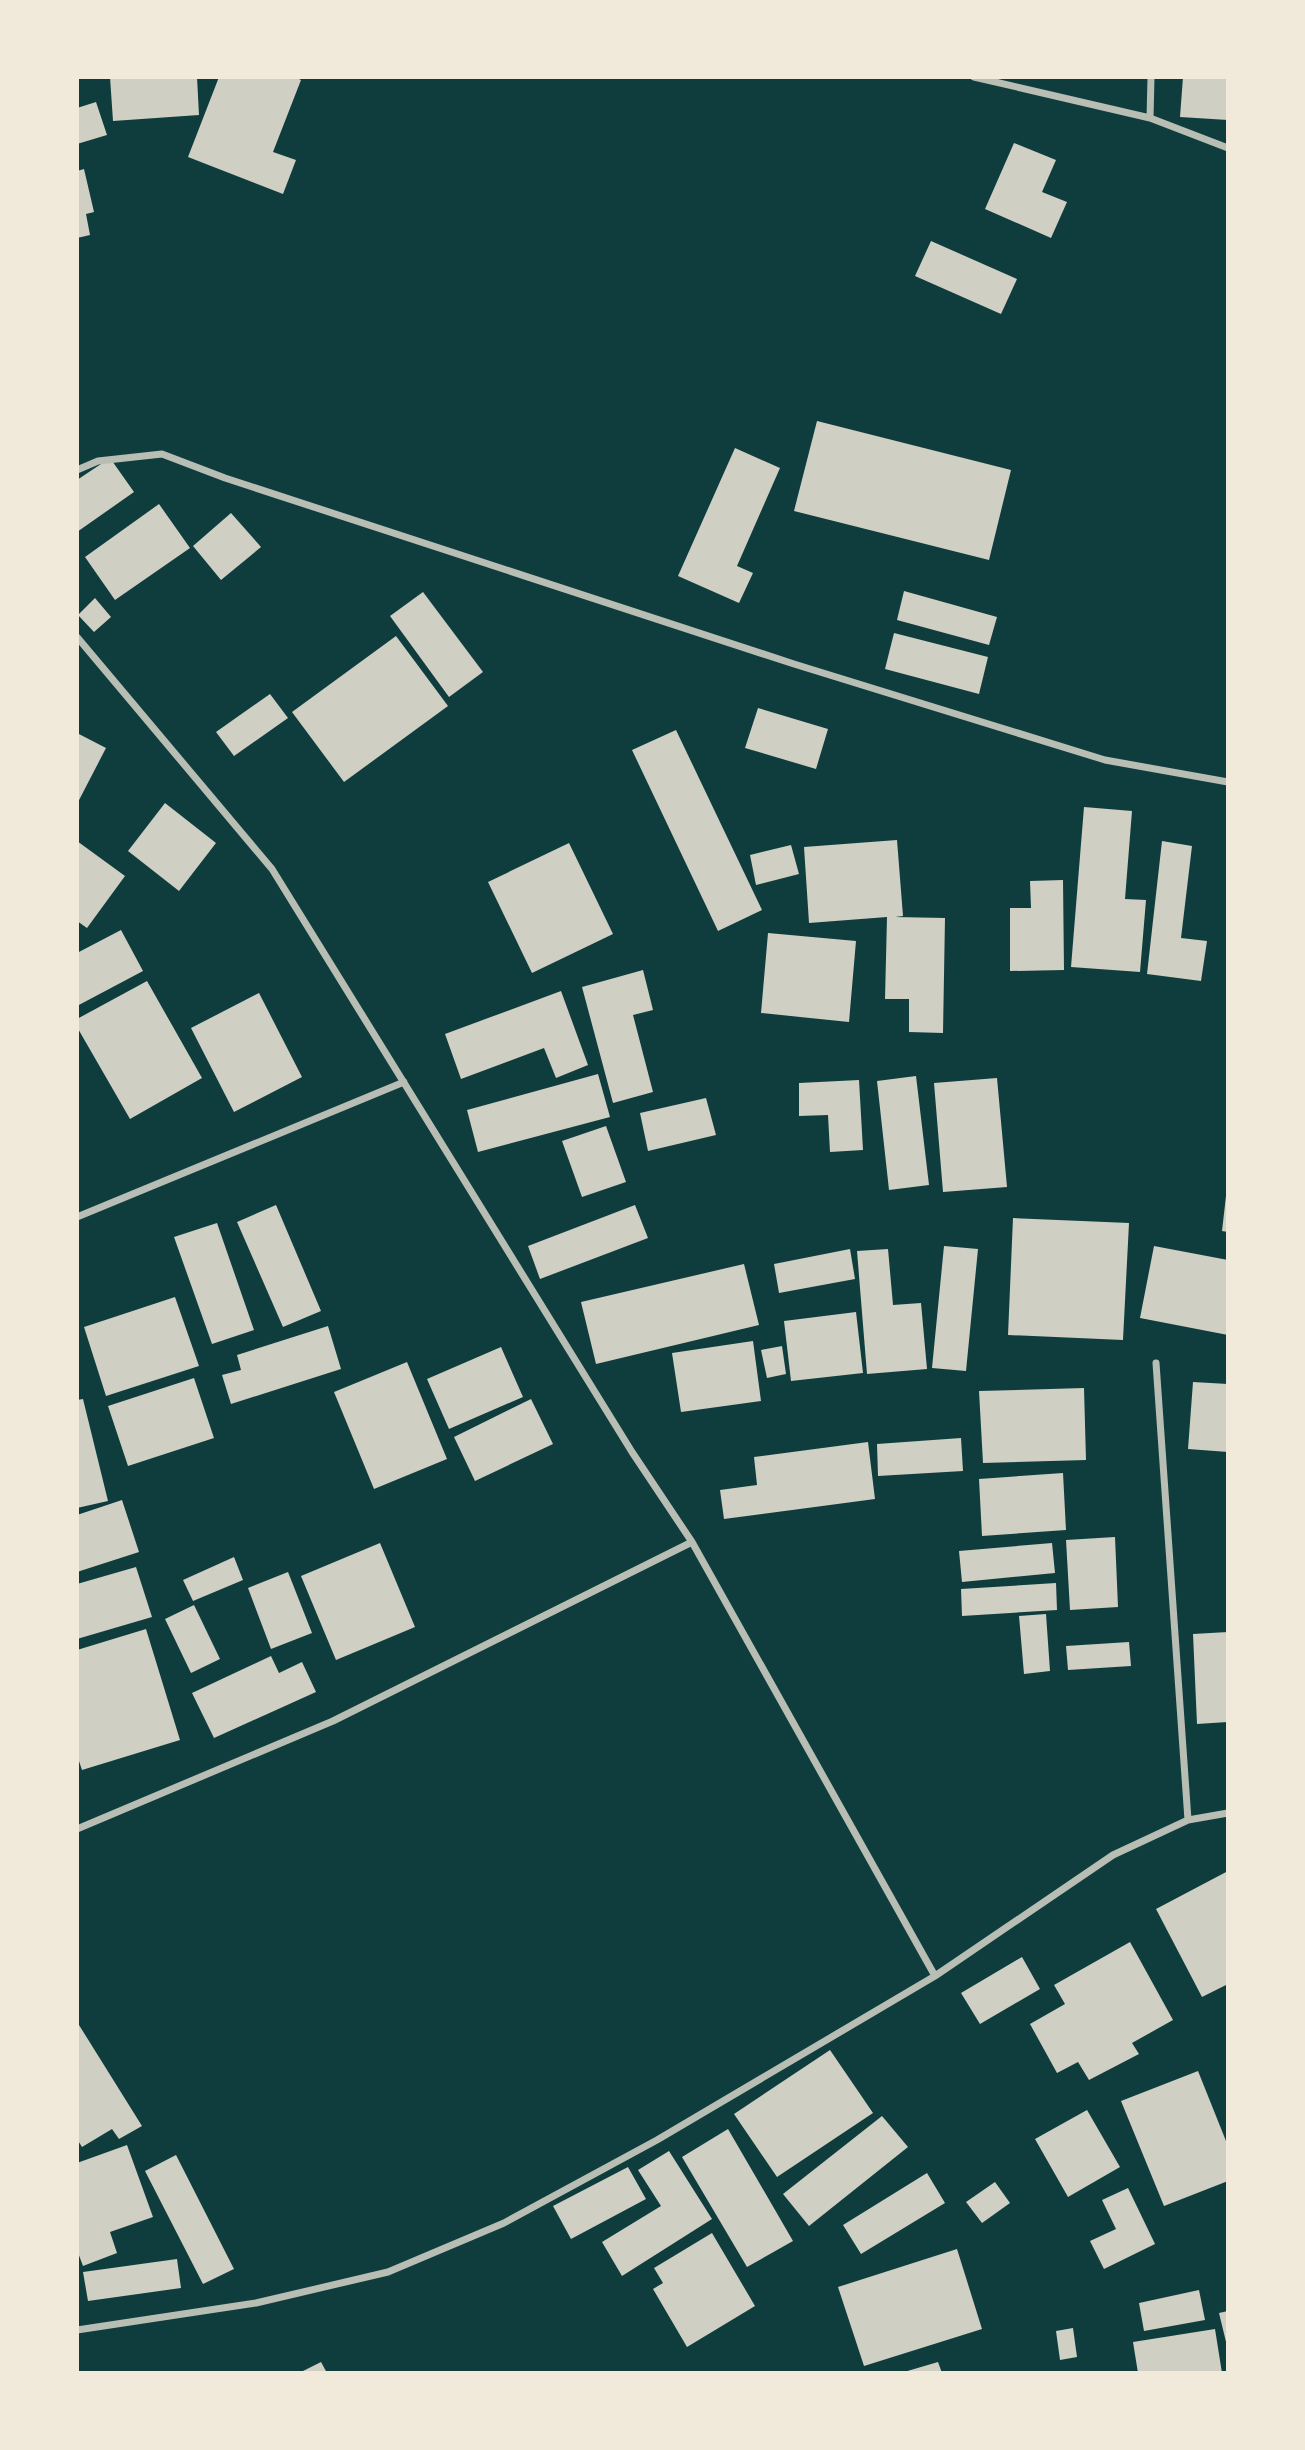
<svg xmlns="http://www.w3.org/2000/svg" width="1305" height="2450" font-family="'Archivo Narrow',sans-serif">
	<rect width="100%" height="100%" fill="#0f3d3e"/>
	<path fill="#cfcfc3" d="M 110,77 L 197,77 L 199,115 L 113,121 Z
		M 219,77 L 295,77 L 301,80 L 273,152 L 296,160 L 283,194 L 188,157 Z
		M 1183,77 L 1228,77 L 1228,120 L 1180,117 Z
		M 96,102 L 107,135 L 77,144 L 77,108 Z
		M 1014,143 L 1056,160 L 1042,192 L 1067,202 L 1051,238 L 985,209 Z
		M 84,169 L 94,212 L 86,214 L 90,235 L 77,238 L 77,171 Z
		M 931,241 L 1017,279 L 1001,314 L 915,276 Z
		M 817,421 L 1011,470 L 989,560 L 794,511 Z
		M 735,448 L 780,468 L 737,566 L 753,573 L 739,603 L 678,576 Z
		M 110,458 L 134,492 L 77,532 L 77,480 Z
		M 159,504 L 190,548 L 115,600 L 85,557 Z
		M 231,513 L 261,547 L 221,580 L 193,546 Z
		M 904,591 L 997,617 L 989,645 L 897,620 Z
		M 423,592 L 483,672 L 449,697 L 390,616 Z
		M 95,598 L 111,617 L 94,632 L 78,615 Z
		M 894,633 L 988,657 L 979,694 L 885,669 Z
		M 396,636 L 448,706 L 344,782 L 292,712 Z
		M 270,694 L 288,718 L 234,756 L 216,732 Z
		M 758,708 L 828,729 L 816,769 L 745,748 Z
		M 676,730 L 762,910 L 718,931 L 632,750 Z
		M 77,733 L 106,748 L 77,804 Z
		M 165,803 L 216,843 L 179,891 L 128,851 Z
		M 1084,807 L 1132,811 L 1125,899 L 1146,900 L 1140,972 L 1071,967 Z
		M 897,840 L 903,916 L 895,917 L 945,918 L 943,1033 L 909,1032 L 909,999 L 885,999 L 887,917 L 809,923 L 804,847 Z
		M 77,841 L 125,876 L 87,928 L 77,921 Z
		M 1162,841 L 1192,846 L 1181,938 L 1207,941 L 1201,981 L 1147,974 Z
		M 569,843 L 613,934 L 532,973 L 488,882 Z
		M 791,845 L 799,874 L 756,885 L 750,855 Z
		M 1063,880 L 1064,970 L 1010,971 L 1010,908 L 1031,908 L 1030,881 Z
		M 121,930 L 143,971 L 77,1006 L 77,953 Z
		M 768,933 L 856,941 L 849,1022 L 761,1013 Z
		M 643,970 L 653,1010 L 633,1015 L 653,1092 L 613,1103 L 582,987 Z
		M 147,981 L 202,1078 L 130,1119 L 77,1027 L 77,1019 Z
		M 561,991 L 588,1065 L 556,1078 L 544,1048 L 461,1079 L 445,1034 Z
		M 259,993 L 302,1077 L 234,1112 L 191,1028 Z
		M 598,1074 L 610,1117 L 478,1152 L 467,1110 Z
		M 916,1076 L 929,1185 L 889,1190 L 877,1081 Z
		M 997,1078 L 1007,1187 L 943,1192 L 934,1083 Z
		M 859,1080 L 863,1150 L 830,1152 L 828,1115 L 799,1116 L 799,1083 Z
		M 706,1098 L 716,1135 L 648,1151 L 640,1113 Z
		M 606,1126 L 626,1182 L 582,1197 L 562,1141 Z
		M 1226,1196 L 1228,1196 L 1228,1232 L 1222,1231 Z
		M 276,1205 L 321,1311 L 283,1327 L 237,1222 Z
		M 635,1205 L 648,1238 L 540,1279 L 528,1246 Z
		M 1013,1218 L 1129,1223 L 1123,1340 L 1008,1335 Z
		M 217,1223 L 254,1330 L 212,1344 L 174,1237 Z
		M 944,1246 L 978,1249 L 966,1371 L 932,1368 Z
		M 1154,1246 L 1228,1260 L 1228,1335 L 1140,1318 Z
		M 850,1249 L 855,1279 L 779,1293 L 774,1264 Z
		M 888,1249 L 893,1305 L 921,1303 L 927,1369 L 867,1374 L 857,1251 Z
		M 744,1264 L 759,1325 L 596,1364 L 581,1302 Z
		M 175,1297 L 199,1366 L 106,1396 L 84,1327 Z
		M 856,1312 L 863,1373 L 791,1381 L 784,1321 Z
		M 328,1326 L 341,1369 L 231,1404 L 222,1375 L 241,1370 L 237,1355 Z
		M 753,1341 L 761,1401 L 681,1412 L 672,1353 Z
		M 782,1346 L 786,1374 L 767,1378 L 761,1350 Z
		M 501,1347 L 523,1397 L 449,1429 L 427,1379 Z
		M 407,1362 L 447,1459 L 374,1489 L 334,1392 Z
		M 194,1378 L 214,1438 L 128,1466 L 108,1406 Z
		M 1193,1382 L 1228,1384 L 1228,1452 L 1188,1449 Z
		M 1084,1388 L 1086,1460 L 983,1463 L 979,1391 Z
		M 83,1399 L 108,1501 L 77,1508 L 77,1400 Z
		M 531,1399 L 553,1444 L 475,1481 L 454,1437 Z
		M 961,1438 L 963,1471 L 878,1476 L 877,1444 Z
		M 868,1442 L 875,1499 L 724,1519 L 720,1490 L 757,1485 L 754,1457 Z
		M 1063,1473 L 1066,1530 L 982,1536 L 979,1479 Z
		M 122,1500 L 139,1552 L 77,1572 L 77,1515 Z
		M 1115,1537 L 1118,1607 L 1070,1610 L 1066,1540 Z
		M 380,1543 L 415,1627 L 336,1660 L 301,1576 Z
		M 1052,1543 L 1055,1573 L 962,1582 L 959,1551 Z
		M 234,1557 L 243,1580 L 193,1601 L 183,1580 Z
		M 136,1567 L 152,1617 L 77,1639 L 77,1584 Z
		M 288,1572 L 312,1633 L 271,1649 L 248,1588 Z
		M 1056,1583 L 1057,1610 L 962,1616 L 961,1589 Z
		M 194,1605 L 220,1659 L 191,1673 L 165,1619 Z
		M 1046,1614 L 1050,1671 L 1024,1674 L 1019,1616 Z
		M 146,1629 L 180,1740 L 82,1770 L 77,1755 L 77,1650 Z
		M 1228,1632 L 1228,1722 L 1197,1724 L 1193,1634 Z
		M 1129,1642 L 1131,1666 L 1068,1670 L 1066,1646 Z
		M 271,1656 L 279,1673 L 302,1662 L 316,1692 L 214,1738 L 192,1693 Z
		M 1228,1871 L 1228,1984 L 1202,1997 L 1156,1909 Z
		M 1130,1942 L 1173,2020 L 1132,2043 L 1139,2054 L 1089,2080 L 1078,2062 L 1057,2073 L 1030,2024 L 1065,2004 L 1054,1985 Z
		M 1022,1957 L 1040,1989 L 980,2024 L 961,1993 Z
		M 79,2025 L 142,2126 L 119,2139 L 112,2129 L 82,2147 L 77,2139 L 77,2026 Z
		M 830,2050 L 873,2113 L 777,2177 L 734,2114 Z
		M 1198,2071 L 1228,2146 L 1228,2181 L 1164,2206 L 1121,2101 Z
		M 1087,2110 L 1120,2167 L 1068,2197 L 1035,2139 Z
		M 882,2116 L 908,2147 L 809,2226 L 783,2194 Z
		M 728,2129 L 793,2241 L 747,2267 L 682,2157 Z
		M 127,2145 L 153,2217 L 110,2232 L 117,2253 L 83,2266 L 77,2250 L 77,2163 Z
		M 669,2151 L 712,2219 L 622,2276 L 602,2242 L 661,2206 L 638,2170 Z
		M 176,2155 L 234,2269 L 203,2284 L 145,2171 Z
		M 628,2167 L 646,2199 L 571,2239 L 553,2206 Z
		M 927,2173 L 945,2203 L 861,2254 L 843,2225 Z
		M 995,2182 L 1010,2203 L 982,2223 L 966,2202 Z
		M 1128,2188 L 1155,2244 L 1104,2269 L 1090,2241 L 1116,2229 L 1102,2200 Z
		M 712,2233 L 755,2306 L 687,2347 L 653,2289 L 663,2283 L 654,2268 Z
		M 957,2249 L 982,2329 L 864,2366 L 838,2287 Z
		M 177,2259 L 181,2288 L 88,2301 L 83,2272 Z
		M 1199,2290 L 1205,2320 L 1144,2331 L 1139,2303 Z
		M 1228,2311 L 1228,2346 L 1227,2346 L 1219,2313 Z
		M 1073,2328 L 1077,2357 L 1060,2360 L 1056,2331 Z
		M 1215,2329 L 1222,2373 L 1138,2373 L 1133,2342 Z
		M 321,2362 L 327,2373 L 299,2373 Z
		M 938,2362 L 942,2373 L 904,2373 L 904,2372 Z"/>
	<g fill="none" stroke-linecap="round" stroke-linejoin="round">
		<path stroke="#b8beb3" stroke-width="7" d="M 974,77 L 1150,118 L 1228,148
			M 1150,118 L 1151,77
			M 77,470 L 98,461 L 162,454 L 225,478 L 794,664 L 1105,760 L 1228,782
			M 77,637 L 272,869 L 632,1452 L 692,1542 L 935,1976
			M 77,1217 L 404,1082
			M 1156,1363 L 1188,1820
			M 77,1829 L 333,1721 L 692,1542
			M 77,2330 L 256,2303 L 388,2272 L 504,2223 L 657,2140 L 935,1976 L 1113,1855 L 1188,1820 L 1228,1813"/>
	</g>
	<rect width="1305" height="2450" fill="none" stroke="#f1e9da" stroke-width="158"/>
</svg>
